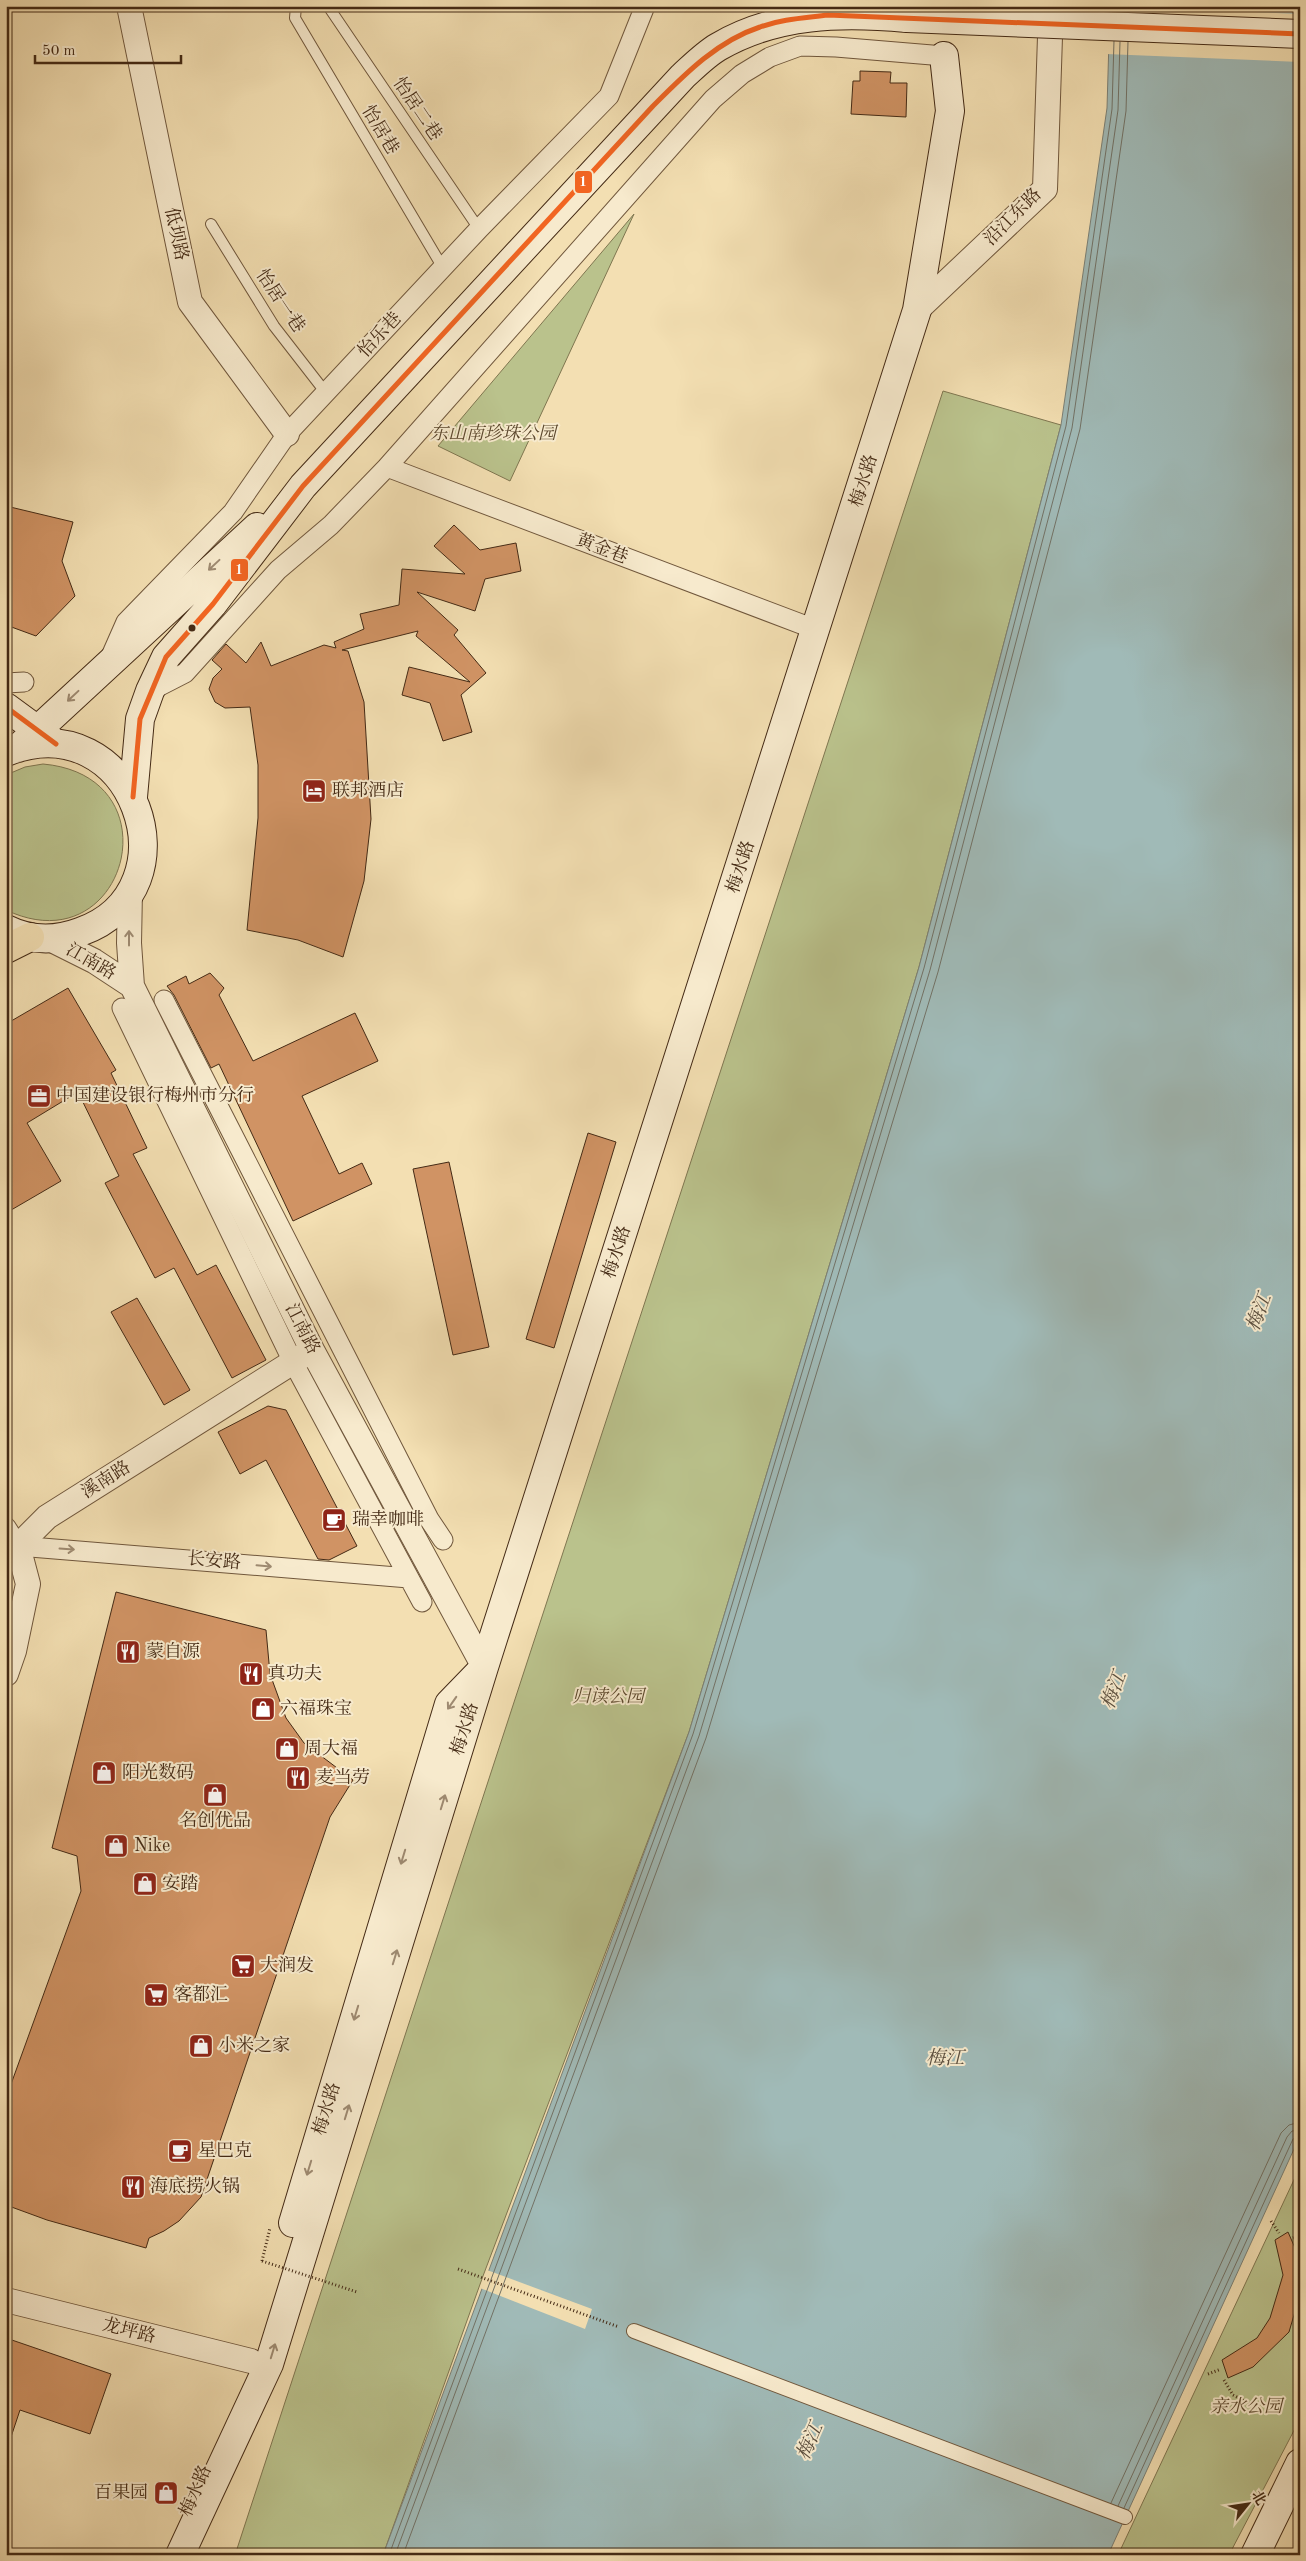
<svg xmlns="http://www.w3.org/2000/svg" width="1306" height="2561" font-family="'Old Standard TT','Noto Serif SC',serif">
	<rect width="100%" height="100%" fill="#f3dfb2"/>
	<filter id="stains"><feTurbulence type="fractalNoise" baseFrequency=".004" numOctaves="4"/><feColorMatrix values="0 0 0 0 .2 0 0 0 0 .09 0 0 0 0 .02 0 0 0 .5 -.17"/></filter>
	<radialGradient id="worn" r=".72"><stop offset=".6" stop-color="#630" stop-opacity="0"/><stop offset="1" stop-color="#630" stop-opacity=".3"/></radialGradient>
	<path fill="#bac28c" stroke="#7f7650" d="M 634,214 L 510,481 L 438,446 Z
		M 943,391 L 1061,425 L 919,967 L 689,1732 L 483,2276 L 383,2555 L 235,2555 Z
		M 43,764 C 178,776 126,967 6,910 L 6,775 L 25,767 Z
		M 1300,2167 L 1300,2419 L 1229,2555 L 1118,2555 Z"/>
	<path fill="#a0bab7" stroke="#7b8076" d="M 1110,6 L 1300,6 L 1300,2136 L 1108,2555 L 383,2555 L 689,1732 L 919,967 L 1061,425 L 1107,108 Z"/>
	<path fill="#f3dfb2" d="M 1108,6 L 1300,14 L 1300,62 L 1106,54 Z
		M 487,2270 L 592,2309 L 585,2329 L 480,2288 Z"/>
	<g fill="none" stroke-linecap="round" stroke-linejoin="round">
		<path stroke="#727266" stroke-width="1" d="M 1111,2503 L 1281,2133 L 1289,2125 L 1300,2122
			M 1118,2506 L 1287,2137 L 1292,2131 L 1300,2130
			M 1124,2508 L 1293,2139 L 1300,2136
			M 389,2555 L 693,1734 L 924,968 L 1066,426 L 1112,109 L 1114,41
			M 395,2555 L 699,1736 L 930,970 L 1072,428 L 1118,110 L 1120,42
			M 403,2555 L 706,1738 L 938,972 L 1080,429 L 1126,111 L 1128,42"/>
	</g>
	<path fill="#d09364" stroke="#442a15" d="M 860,71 L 891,72 L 890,83 L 907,83 L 906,117 L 851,114 L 853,81 L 860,81 Z
		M 6,506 L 73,522 L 62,561 L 75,596 L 36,636 L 6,625 Z
		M 454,525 L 480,550 L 516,543 L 521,571 L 485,579 L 475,611 L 417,592 L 458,630 L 454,635 L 486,673 L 461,695 L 472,732 L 443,741 L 430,703 L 402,695 L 409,667 L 470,682 L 416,636 L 418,631 L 342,650 L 348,651 L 364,702 L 371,819 L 364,881 L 343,957 L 298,940 L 247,930 L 258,818 L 258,765 L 250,707 L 225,708 L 215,702 L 209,689 L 213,678 L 222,669 L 212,660 L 226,644 L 246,663 L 261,642 L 271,666 L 324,645 L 336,648 L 334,642 L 364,629 L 360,614 L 399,605 L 402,569 L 465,574 L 434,546 Z
		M 210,973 L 224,988 L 219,995 L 253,1061 L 355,1013 L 378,1061 L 302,1096 L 339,1174 L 362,1163 L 372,1184 L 293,1221 L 219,1064 L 211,1068 L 174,995 L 167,986 L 186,976 L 189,984 Z
		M 68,988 L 116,1070 L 111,1073 L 147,1148 L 133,1154 L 197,1275 L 216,1265 L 266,1360 L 232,1378 L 174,1268 L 155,1278 L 105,1183 L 119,1176 L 78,1092 L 27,1123 L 61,1181 L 6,1213 L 6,1024 Z
		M 588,1133 L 616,1142 L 554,1348 L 526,1339 Z
		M 449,1162 L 489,1347 L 453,1355 L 413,1169 Z
		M 137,1298 L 190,1390 L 164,1405 L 111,1312 Z
		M 268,1406 L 286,1410 L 357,1546 L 329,1560 L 318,1559 L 266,1460 L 240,1474 L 218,1432 Z
		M 116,1592 L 266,1630 L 270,1674 L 286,1718 L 304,1743 L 353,1780 L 330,1817 L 201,2197 L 179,2221 L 164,2231 L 149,2238 L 146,2248 L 47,2220 L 6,2205 L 6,2098 L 81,1891 L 77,1856 L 52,1848 Z
		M 1288,2232 L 1295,2248 L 1299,2298 L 1289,2332 L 1253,2367 L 1228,2378 L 1222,2360 L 1257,2338 L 1270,2318 L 1283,2275 L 1275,2240 Z
		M 6,2338 L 111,2374 L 90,2434 L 20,2410 L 9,2443 L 6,2442 Z"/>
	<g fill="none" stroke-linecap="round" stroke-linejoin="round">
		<defs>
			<path id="service" d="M 296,6 L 295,18 L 443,268
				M 328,6 L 479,229
				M 211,224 L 274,326 L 326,393"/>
			<path id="pedestrian" d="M 634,2331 L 1125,2517"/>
			<path id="minor" d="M 387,467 L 817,630
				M 111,656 L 126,622 L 233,512 L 287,434 L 479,229 L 609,96 L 645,6
				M 6,683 L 24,682
				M 150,691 L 185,673 L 278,570 L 331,525 L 387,467 L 713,99 L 742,74 L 770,57 L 800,46 L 836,47 L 944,56
				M 164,1000 L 429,1519 L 443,1540
				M 122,1008 L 293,1362 L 422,1602
				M 6,1527 L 18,1546 L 409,1578"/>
			<path id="tertiary" d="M 129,6 L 190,302 L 287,434
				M 917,310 L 1045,189 L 1051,6
				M 130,891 L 129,943 L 132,986 L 312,1350 L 484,1667
				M 50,939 L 94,961 L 132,986
				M 6,1674 L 14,1651 L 28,1584 L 18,1546 L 47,1517 L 312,1350
				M 6,2300 L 251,2361"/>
			<path id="secondary" d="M 6,707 L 51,740
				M 18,748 L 257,527
				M 6,752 C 133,701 200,890 80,932 C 56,941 30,941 6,929
				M 133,797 L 140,719 L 150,691 L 166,657 L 213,604 L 303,486 L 683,76 C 694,66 706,54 718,47 C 776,13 842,12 907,18
				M 293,2223 L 449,1704 L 480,1672
				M 180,2555 L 269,2364 L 484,1667 L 917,310 L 950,111 L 944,56
				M 1255,2555 L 1300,2463"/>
			<path id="primary" d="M 6,949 L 30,937"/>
		</defs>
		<use href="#service" stroke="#70573c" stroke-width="12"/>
		<use href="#pedestrian" stroke="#70573c" stroke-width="16"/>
		<use href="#minor" stroke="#70573c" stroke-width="21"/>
		<use href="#tertiary" stroke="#70573c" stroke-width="26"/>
		<use href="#secondary" stroke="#442a15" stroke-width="30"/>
		<use href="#primary" stroke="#442a15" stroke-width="30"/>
		<path stroke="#442a15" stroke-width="3" stroke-dasharray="1 2.5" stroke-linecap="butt" d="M 1271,2221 L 1279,2233
			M 1293,2238 L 1300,2235
			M 262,2261 L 270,2228
			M 458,2269 L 619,2327
			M 1208,2374 L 1221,2369
			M 1224,2380 L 1233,2395 L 1258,2408"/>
		<use href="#service" stroke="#f7eacd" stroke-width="10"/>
		<use href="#pedestrian" stroke="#f7eacd" stroke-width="14"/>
		<use href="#minor" stroke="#f7eacd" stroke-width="19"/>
		<use href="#tertiary" stroke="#f7eacd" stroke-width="24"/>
		<use href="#secondary" stroke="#f7eacd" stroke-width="28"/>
		<use href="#primary" stroke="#f3dfb2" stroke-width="28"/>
		<defs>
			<path id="secondary-bridge" d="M 907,18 L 1300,34"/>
		</defs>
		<use href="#secondary-bridge" stroke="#442a15" stroke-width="30" stroke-linecap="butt"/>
		<path stroke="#442a15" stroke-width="3" stroke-dasharray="1 2.5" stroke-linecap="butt" d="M 262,2261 L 357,2292"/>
		<use href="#secondary-bridge" stroke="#f7eacd" stroke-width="28"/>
		<defs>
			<path id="bus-1" d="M 6,707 L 56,744
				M 133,797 L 140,719 L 166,657 L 213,604 L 303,486 L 653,106 C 684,75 717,41 760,27 C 782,19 805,18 828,15 L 1300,34"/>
		</defs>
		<use href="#bus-1" stroke="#f7eacd" stroke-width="9"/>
		<use href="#bus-1" stroke="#f26522" stroke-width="5"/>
	</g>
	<defs><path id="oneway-shaft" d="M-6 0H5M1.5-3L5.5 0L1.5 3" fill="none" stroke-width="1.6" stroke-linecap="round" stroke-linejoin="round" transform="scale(1.25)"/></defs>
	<g stroke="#9e8a71">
		<use href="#oneway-shaft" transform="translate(214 565) rotate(137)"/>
		<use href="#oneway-shaft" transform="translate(73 696) rotate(137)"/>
		<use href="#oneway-shaft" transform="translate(129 938) rotate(-90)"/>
		<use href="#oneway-shaft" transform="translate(67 1549) rotate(4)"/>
		<use href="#oneway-shaft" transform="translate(264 1566) rotate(5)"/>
		<use href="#oneway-shaft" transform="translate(452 1703) rotate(125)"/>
		<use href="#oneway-shaft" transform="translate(443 1802) rotate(-73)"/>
		<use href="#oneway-shaft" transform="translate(403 1857) rotate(107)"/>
		<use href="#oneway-shaft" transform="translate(395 1957) rotate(-73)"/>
		<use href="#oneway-shaft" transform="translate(356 2013) rotate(107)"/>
		<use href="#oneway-shaft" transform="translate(347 2112) rotate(-73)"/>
		<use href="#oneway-shaft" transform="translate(309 2168) rotate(107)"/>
		<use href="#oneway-shaft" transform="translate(273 2351) rotate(-73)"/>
	</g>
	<defs>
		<symbol id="hotel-square" viewBox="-11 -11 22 22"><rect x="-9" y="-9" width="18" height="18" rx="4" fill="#8f2418" stroke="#f7eacd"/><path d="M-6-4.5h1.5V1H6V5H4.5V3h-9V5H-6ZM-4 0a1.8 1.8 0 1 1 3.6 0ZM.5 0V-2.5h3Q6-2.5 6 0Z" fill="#fff"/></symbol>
		<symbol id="office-square" viewBox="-11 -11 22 22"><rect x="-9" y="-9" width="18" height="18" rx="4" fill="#8f2418" stroke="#f7eacd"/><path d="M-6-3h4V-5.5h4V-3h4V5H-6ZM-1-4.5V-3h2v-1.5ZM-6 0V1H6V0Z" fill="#fff"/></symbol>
		<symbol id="cafe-square" viewBox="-11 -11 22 22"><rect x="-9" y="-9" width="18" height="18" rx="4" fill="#8f2418" stroke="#f7eacd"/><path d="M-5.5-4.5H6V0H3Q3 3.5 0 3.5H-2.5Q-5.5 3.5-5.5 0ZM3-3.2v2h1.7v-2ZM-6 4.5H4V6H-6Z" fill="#fff"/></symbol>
		<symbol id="restaurant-square" viewBox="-11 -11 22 22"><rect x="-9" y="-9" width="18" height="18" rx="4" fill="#8f2418" stroke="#f7eacd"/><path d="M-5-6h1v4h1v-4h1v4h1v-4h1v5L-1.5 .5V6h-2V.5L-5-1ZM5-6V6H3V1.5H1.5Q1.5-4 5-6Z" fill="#fff"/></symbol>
		<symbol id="shop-square" viewBox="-11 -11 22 22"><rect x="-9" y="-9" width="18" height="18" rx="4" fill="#8f2418" stroke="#f7eacd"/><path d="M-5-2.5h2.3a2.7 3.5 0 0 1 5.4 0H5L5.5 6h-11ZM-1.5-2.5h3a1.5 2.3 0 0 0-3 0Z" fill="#fff"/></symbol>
		<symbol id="supermarket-square" viewBox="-11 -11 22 22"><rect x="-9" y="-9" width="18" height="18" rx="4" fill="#8f2418" stroke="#f7eacd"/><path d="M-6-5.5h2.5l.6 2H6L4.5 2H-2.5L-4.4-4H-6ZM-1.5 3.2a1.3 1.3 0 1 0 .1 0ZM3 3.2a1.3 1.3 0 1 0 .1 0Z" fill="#fff"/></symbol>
	</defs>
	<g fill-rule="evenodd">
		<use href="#hotel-square" x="300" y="777" width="28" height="28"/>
		<use href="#office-square" x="25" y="1082" width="28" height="28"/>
		<use href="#cafe-square" x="320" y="1506" width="28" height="28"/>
		<use href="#restaurant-square" x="114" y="1638" width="28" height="28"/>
		<use href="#restaurant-square" x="237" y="1660" width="28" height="28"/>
		<use href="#shop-square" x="249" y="1695" width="28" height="28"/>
		<use href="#shop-square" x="273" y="1735" width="28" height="28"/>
		<use href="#shop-square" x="90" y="1759" width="28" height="28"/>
		<use href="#restaurant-square" x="284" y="1764" width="28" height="28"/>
		<use href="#shop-square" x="201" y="1781" width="28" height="28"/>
		<use href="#shop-square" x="102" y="1832" width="28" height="28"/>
		<use href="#shop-square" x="131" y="1870" width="28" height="28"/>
		<use href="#supermarket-square" x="229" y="1952" width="28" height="28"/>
		<use href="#supermarket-square" x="142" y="1981" width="28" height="28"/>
		<use href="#shop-square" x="187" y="2032" width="28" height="28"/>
		<use href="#cafe-square" x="166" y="2137" width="28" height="28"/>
		<use href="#restaurant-square" x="119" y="2173" width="28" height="28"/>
		<use href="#shop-square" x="152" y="2479" width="28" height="28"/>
	</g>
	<circle fill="#442a15" stroke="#f7eacd" stroke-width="2" cx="192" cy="628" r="4.5"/>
	<g text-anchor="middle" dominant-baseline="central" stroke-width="4" stroke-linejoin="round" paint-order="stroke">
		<g font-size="18" fill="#442a15" stroke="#f7eacd">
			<text transform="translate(417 109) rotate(56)">怡居二巷</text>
			<text transform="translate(380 130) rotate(59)">怡居巷</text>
			<text transform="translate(1013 217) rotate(-45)">沿江东路</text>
			<text transform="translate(176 234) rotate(78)">低坝路</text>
			<text transform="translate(280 301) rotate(56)">怡居一巷</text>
			<text transform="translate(380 335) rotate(-47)">怡乐巷</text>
			<text transform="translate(864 481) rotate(-73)">梅水路</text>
			<text transform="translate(602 549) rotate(21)">黄金巷</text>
			<text transform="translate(741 867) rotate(-72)">梅水路</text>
			<text transform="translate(91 962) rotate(30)">江南路</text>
			<text transform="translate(617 1252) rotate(-72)">梅水路</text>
			<text transform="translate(302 1329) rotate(63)">江南路</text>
			<text transform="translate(106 1480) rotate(-32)">溪南路</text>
			<text transform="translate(214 1561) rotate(5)">长安路</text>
			<text transform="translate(465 1729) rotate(-73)">梅水路</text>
			<text transform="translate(327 2109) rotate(-73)">梅水路</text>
			<text transform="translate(129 2331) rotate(14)">龙坪路</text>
			<text transform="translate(196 2491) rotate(-67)">梅水路</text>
		</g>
		<g font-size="18" font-style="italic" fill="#5c482d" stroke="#f7eacd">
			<text x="493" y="434">东山南珍珠公园</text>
			<text x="608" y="1697">归读公园</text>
			<text x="1246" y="2407">亲水公园</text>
		</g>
		<g font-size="18" fill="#442a15" stroke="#f7eacd" text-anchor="start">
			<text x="332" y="791">联邦酒店</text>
			<text x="56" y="1096">中国建设银行梅州市分行</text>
			<text x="352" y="1520">瑞幸咖啡</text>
			<text x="146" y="1652">蒙自源</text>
			<text x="268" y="1674">真功夫</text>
			<text x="280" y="1709">六福珠宝</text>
			<text x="304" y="1749">周大福</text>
			<text x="122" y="1773">阳光数码</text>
			<text x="316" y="1778">麦当劳</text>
			<text x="215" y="1821" text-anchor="middle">名创优品</text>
			<text x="134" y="1846">Nike</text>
			<text x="162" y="1884">安踏</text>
			<text x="260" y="1966">大润发</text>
			<text x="174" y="1995">客都汇</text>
			<text x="218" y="2046">小米之家</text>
			<text x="198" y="2151">星巴克</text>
			<text x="150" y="2187">海底捞火锅</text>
			<text x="148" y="2493" text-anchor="end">百果园</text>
		</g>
		<g font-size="19" font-style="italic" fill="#5b4e3e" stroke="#f7eacd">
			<text transform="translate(1260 1313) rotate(-69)">梅江</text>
			<text transform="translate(1115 1691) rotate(-69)">梅江</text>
			<text x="945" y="2059">梅江</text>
			<text transform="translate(811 2442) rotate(-66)">梅江</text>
		</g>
	</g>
	<g stroke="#f7eacd" stroke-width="2">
		<rect x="574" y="170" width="19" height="24" rx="5" fill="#f26522"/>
		<rect x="230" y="558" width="19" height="24" rx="5" fill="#f26522"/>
	</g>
	<g font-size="14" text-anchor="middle" font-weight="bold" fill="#fff">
		<text x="583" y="186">1</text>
		<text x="239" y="574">1</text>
	</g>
	<rect width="1306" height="2561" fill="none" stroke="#f3dfb2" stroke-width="25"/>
	<rect x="8" y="8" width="1291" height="2546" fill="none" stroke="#442a15" stroke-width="2.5"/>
	<rect x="12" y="12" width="1281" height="2536" fill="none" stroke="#442a15"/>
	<g transform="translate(1248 2504) rotate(60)" stroke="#f7eacd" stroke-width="4" paint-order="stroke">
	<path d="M0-4L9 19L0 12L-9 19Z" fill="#442a15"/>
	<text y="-8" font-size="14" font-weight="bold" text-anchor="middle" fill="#442a15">北</text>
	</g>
	<path d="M35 55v8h146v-8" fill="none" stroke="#442a15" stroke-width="2.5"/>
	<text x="42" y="55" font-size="15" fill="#442a15" stroke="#f7eacd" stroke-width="4" paint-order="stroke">50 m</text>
	<rect width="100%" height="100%" filter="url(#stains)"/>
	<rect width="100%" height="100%" fill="url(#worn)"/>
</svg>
